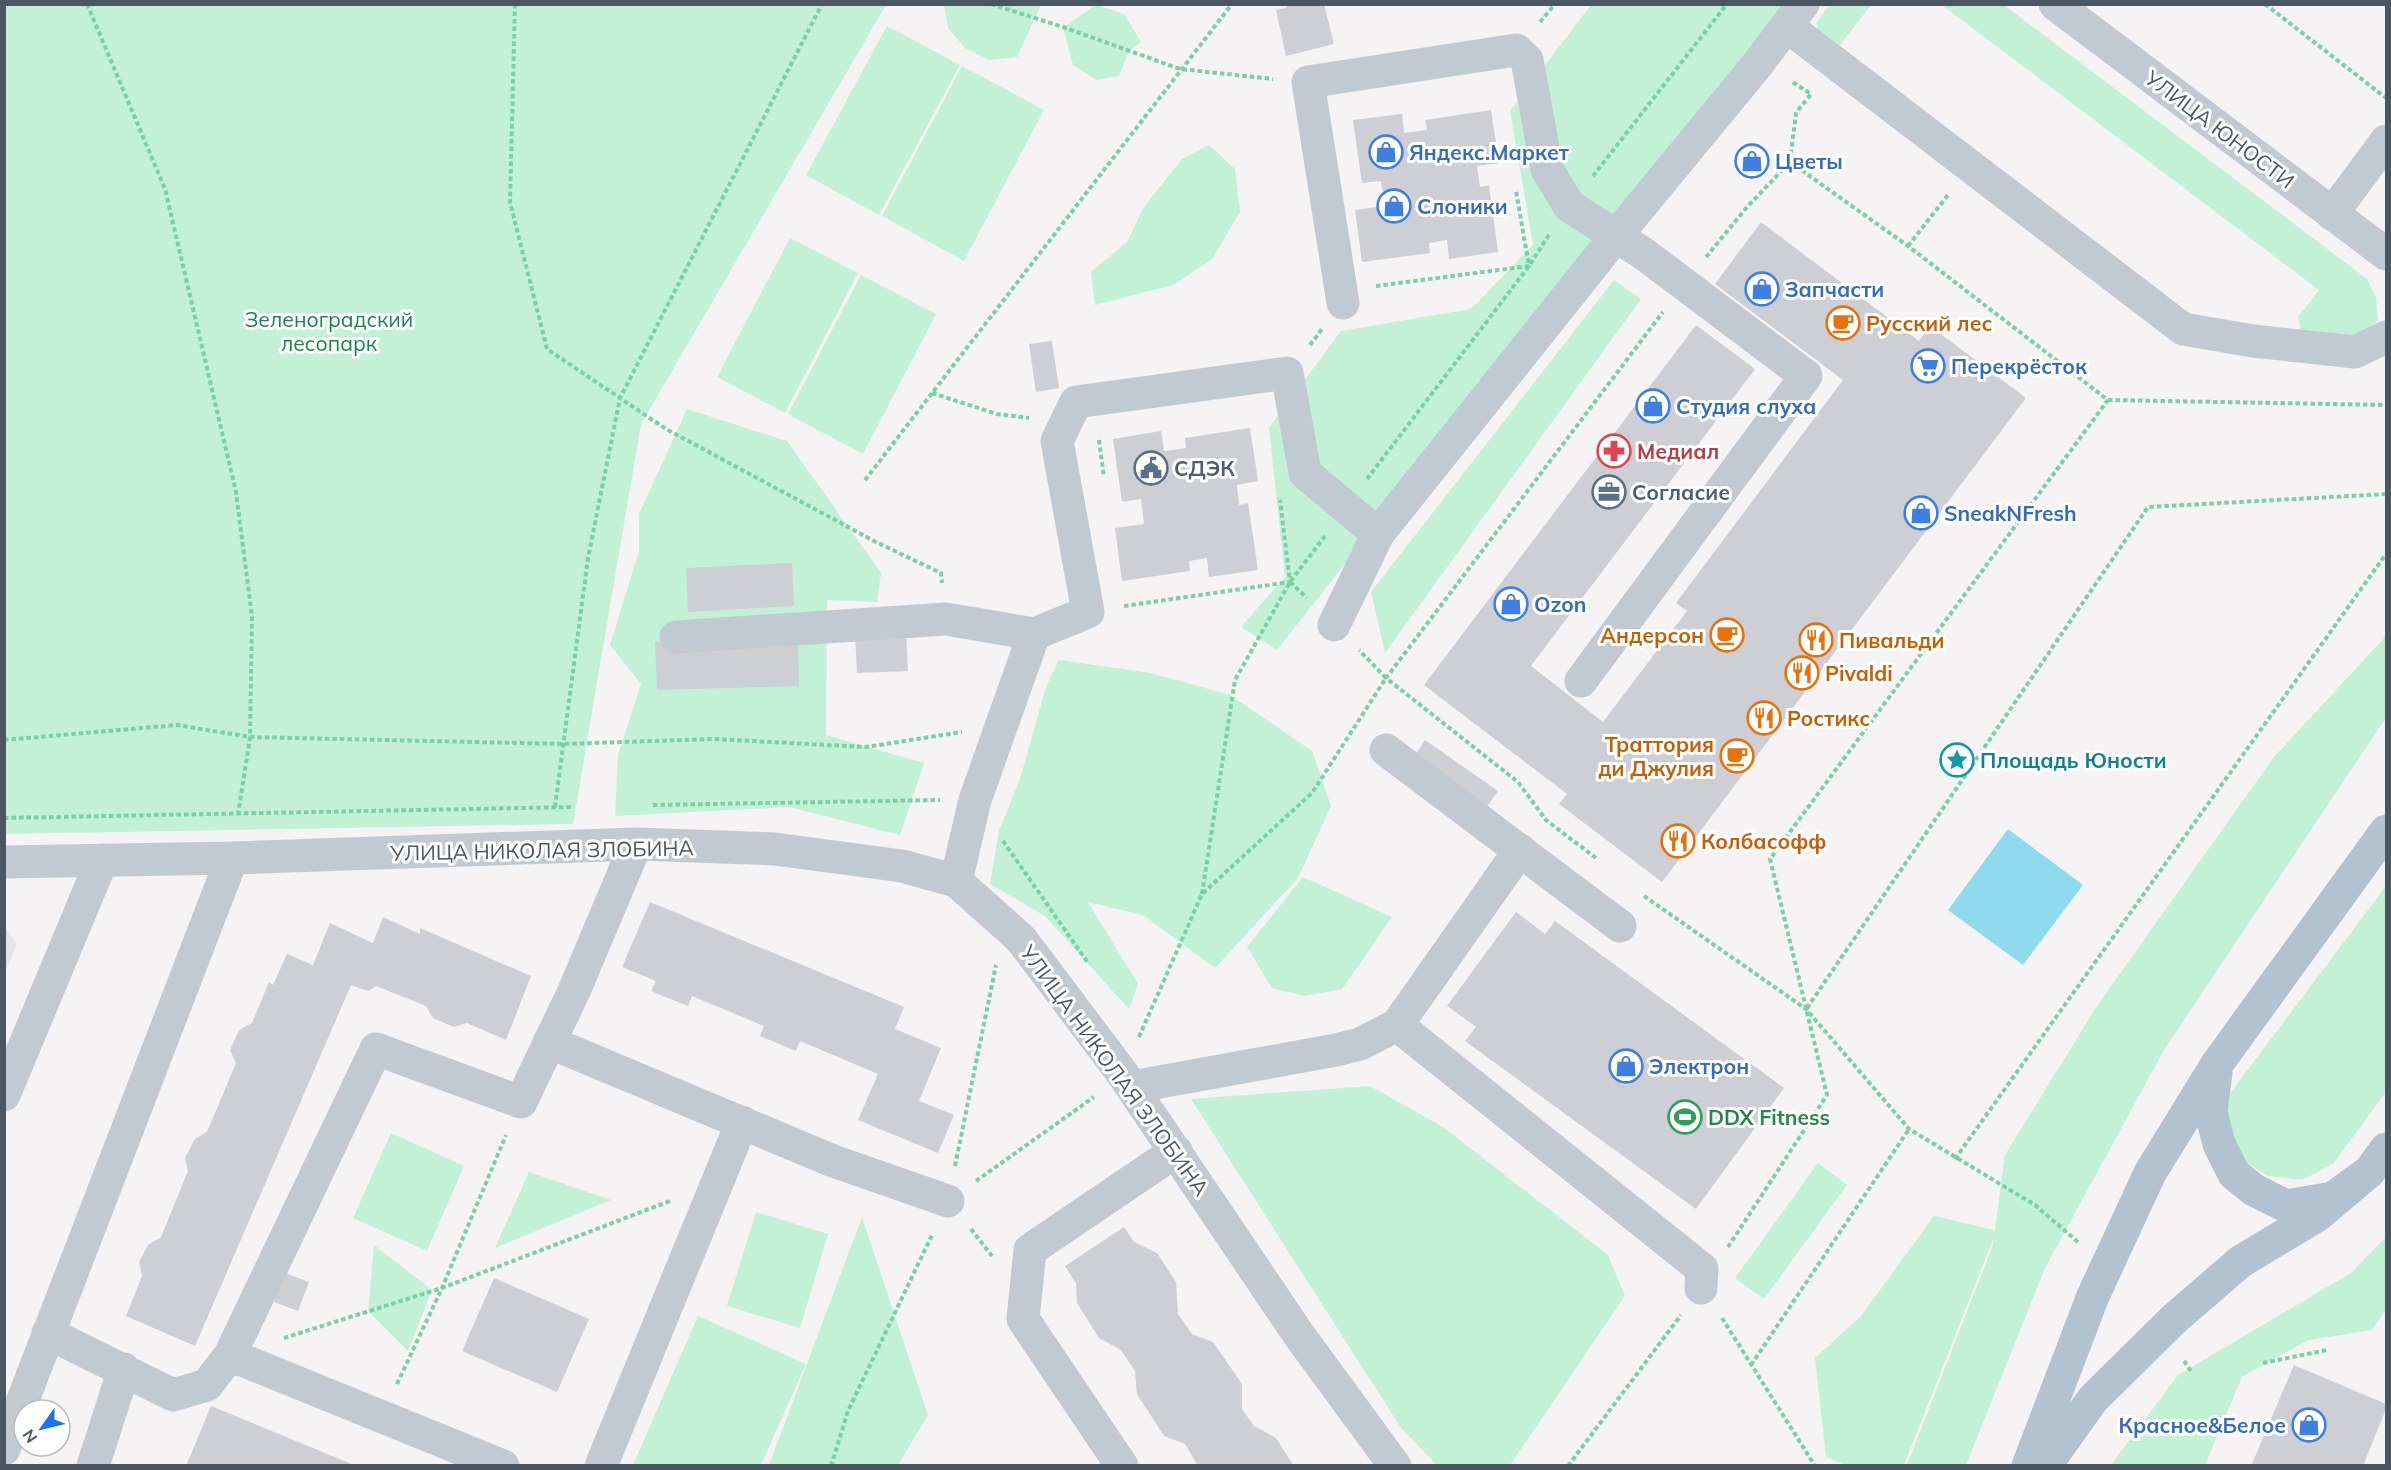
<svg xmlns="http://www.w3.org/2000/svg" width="2391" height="1470" font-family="Mulish,sans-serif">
	<rect width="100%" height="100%" fill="#f5f3f3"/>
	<path fill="#e6e4e5" d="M 5,927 L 17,944 L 5,972 Z"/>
	<path fill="#c3f1d5" d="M 4,5 L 886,5 L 641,424 L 573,824 L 5,834 Z
		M 944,5 L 944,4 L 1041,5 L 1017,57 L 989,60 L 965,48 L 948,28 Z
		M 1096,5 L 1124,14 L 1141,42 L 1129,51 L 1119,76 L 1096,80 L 1073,65 L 1063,27 Z
		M 1591,5 L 1787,5 L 1277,650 L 1241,627 L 1285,577 L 1269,428 L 1341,331 L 1471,309 L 1533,245 L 1510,111 Z
		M 1830,5 L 1871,5 L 1840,45 L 1819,31 L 1816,23 Z
		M 1942,5 L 2004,5 L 2367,279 L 2376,298 L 2378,320 L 2366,332 L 2353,338 L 2301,331 L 2298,317 L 2319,290 Z
		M 887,26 L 960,65 L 879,215 L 806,175 Z
		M 962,66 L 1044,110 L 964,261 L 882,216 Z
		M 1209,145 L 1235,169 L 1240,212 L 1212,259 L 1174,285 L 1095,305 L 1091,272 L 1127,242 L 1144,207 L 1182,159 Z
		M 790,238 L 858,273 L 785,413 L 717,377 Z
		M 861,275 L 936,314 L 863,454 L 788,414 Z
		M 1614,280 L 1641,299 L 1385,653 L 1371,592 Z
		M 687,409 L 787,441 L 881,573 L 877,602 L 827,600 L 826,735 L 924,763 L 900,835 L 789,807 L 615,816 L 618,755 L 641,684 L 610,645 L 639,551 L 639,514 Z
		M 2386,636 L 2386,718 L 2164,1050 L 2045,1268 L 1966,1465 L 1907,1465 L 1993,1245 L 1994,1237 L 1904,1465 L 1846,1465 L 1826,1457 L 1815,1358 L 1861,1316 L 1934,1216 L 1995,1230 L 2005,1155 L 2097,1006 L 2274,757 Z
		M 1059,660 L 1151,673 L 1230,695 L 1312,751 L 1331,806 L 1298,878 L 1215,968 L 1143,915 L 1088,902 L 1138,984 L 1129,1009 L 1045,916 L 990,884 L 999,831 L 1020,779 L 1046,687 Z
		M 1303,877 L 1392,917 L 1342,989 L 1305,996 L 1272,988 L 1247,947 Z
		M 2386,886 L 2386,1092 L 2333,1164 L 2302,1180 L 2268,1176 L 2239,1158 L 2222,1104 Z
		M 1370,1086 L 1443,1127 L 1608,1255 L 1625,1296 L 1510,1465 L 1437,1465 L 1401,1428 L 1191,1099 Z
		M 391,1133 L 464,1166 L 427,1251 L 353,1218 Z
		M 1818,1163 L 1847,1185 L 1764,1299 L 1735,1278 Z
		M 529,1172 L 611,1200 L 495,1248 Z
		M 756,1212 L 828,1234 L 800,1328 L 727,1306 Z
		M 862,1217 L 928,1415 L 898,1465 L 769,1465 Z
		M 2386,1237 L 2386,1310 L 2372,1330 L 2308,1340 L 2242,1377 L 2205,1465 L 2111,1465 L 2178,1375 L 2351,1273 Z
		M 374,1245 L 432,1290 L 408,1351 L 368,1311 Z
		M 698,1316 L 806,1364 L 761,1465 L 633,1465 Z"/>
	<path fill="#90daee" d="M 2008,829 L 2083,885 L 2023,965 L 1948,910 Z"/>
	<path fill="#cdcfd5" d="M 1286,4 L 1324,4 L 1334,44 L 1286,56 L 1276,10 L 1286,8 Z
		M 1491,110 L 1499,163 L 1477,166 L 1480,187 L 1489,185 L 1498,252 L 1449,259 L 1447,240 L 1429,243 L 1430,253 L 1362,262 L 1355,210 L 1385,206 L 1381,181 L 1362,183 L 1353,120 L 1402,114 L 1404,133 L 1427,130 L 1425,120 Z
		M 1752,160 L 1761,167 L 1751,180 L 1741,172 Z
		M 1761,222 L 1919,341 L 1930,326 L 2026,398 L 1662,882 L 1559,804 L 1567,794 L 1424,685 L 1696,325 L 1755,369 L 1531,666 L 1603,722 L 1687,611 L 1676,603 L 1843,380 L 1715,284 Z
		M 1052,341 L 1059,388 L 1036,392 L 1029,344 Z
		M 1250,428 L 1258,481 L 1237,485 L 1239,505 L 1248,503 L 1258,570 L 1209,577 L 1207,558 L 1189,561 L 1190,571 L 1122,581 L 1115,528 L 1144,524 L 1141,499 L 1122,502 L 1113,439 L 1161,431 L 1164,451 L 1186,448 L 1185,438 Z
		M 792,563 L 794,606 L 688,612 L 686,568 Z
		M 906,631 L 908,671 L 857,673 L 855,634 Z
		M 798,638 L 799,686 L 657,690 L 655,642 Z
		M 1425,740 L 1498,791 L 1486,808 L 1414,757 Z
		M 650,902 L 904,1007 L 895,1029 L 941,1048 L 919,1101 L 954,1115 L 938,1153 L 858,1120 L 878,1074 L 800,1041 L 796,1051 L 760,1036 L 764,1026 L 692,996 L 688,1006 L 651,991 L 656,981 L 622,967 Z
		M 1516,912 L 1545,934 L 1555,921 L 1784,1088 L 1696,1209 L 1465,1041 L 1476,1027 L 1447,1006 Z
		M 383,917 L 420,934 L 420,928 L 531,976 L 506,1040 L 467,1023 L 454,1027 L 433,1018 L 426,1006 L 376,986 L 368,991 L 351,985 L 195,1346 L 126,1316 L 142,1276 L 139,1262 L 148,1245 L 161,1237 L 188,1171 L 185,1158 L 195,1139 L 207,1132 L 236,1063 L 230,1050 L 239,1030 L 252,1023 L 269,982 L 273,985 L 287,954 L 313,965 L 330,923 L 373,943 Z
		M 1124,1227 L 1134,1242 L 1157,1253 L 1176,1282 L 1178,1314 L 1192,1334 L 1213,1342 L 1242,1384 L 1242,1409 L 1254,1426 L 1276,1438 L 1294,1466 L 1198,1466 L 1185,1444 L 1164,1436 L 1137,1394 L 1135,1371 L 1121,1350 L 1099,1338 L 1077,1303 L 1076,1283 L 1065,1266 Z
		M 285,1273 L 309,1282 L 298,1311 L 274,1302 Z
		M 494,1278 L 589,1319 L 557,1392 L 462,1351 Z
		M 2294,1365 L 2386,1404 L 2386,1409 L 2363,1466 L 2251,1466 Z
		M 211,1406 L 354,1465 L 354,1466 L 186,1466 Z"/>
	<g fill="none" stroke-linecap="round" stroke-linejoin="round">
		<path stroke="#7ad0a6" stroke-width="4" stroke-dasharray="4.5 3" stroke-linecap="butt" d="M 87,4 L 165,189 L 236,492 L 252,617 L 250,737 L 238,815
			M 515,4 L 510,202 L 547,349 L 666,429 L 876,542 L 941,573 L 942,583
			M 991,4 L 1063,27 L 1180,69 L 1273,79
			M 2265,4 L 2386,98
			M 1540,22 L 1555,4
			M 1593,176 L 1727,4
			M 1908,246 L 1948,195
			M 1706,257 L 1747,207 L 1790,162 L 1796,113 L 1811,94 L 1791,81
			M 1376,286 L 1529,266 L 1516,191
			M 1310,345 L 1322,329
			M 932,393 L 997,414 L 1029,418
			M 2108,400 L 2386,405
			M 1099,440 L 1104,477
			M 1367,479 L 1529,266 L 1549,235
			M 865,480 L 1232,4
			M 1290,582 L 1307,598
			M 1124,606 L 1290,582 L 1280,500
			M 4,740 L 177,725 L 250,737 L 564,744 L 714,739 L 866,747 L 962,732
			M 653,805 L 940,800
			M 555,807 L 588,558 L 620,398 L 822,4
			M 4,818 L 574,807
			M 1003,841 L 1088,963
			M 1596,858 L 1546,820 L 1518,782 L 1386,678 L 1663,312
			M 1202,894 L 1235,680 L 1290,582 L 1325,536
			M 1644,896 L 1806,1009 L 1909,1129 L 2035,1205 L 2078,1242
			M 1807,1008 L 2148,507 L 2386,494
			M 1139,1037 L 1202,894 L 1312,793 L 1386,678 L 1359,650
			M 1955,1159 L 2386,554
			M 955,1166 L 996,965
			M 976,1181 L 1094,1097
			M 971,1229 L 992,1256
			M 1728,1247 L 1827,1095 L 1770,859 L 2108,400 L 1908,246 L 1790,162
			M 1722,1318 L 1815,1466
			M 284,1338 L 442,1288 L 670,1201
			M 2184,1361 L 2191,1371
			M 2263,1363 L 2327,1350
			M 1751,1365 L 1909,1129
			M 397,1384 L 442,1288 L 506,1135
			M 831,1466 L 848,1411 L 933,1233
			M 1568,1466 L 1681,1315"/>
		<path stroke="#c1cad2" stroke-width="33" d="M 2055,4 L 2386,254
			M 1787,26 L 2183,329 L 2253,341 L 2355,352 L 2386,337
			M 2332,214 L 2386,141
			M 1343,303 L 1308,82 L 1516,50 L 1527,60 L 1547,169 L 1569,206 L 1644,254 L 1806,376 L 1581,681
			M 1334,625 L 1378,534 L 1616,236 L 1757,65 L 1803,4
			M 676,637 L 946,619 L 1034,634 L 1088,612 L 1057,441 L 1076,402 L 1287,373 L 1305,473 L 1378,534
			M 1386,750 L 1620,926
			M 4,862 L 232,858 L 636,844 L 775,849 L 902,866 L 956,881 L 1021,939 L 1122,1073 L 1299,1335 L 1395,1466
			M 956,881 L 975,800 L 1034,634
			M 1397,1025 L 1702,1269 L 1701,1288
			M 549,1042 L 833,1161 L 948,1201
			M 1132,1087 L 1336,1050 L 1360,1044 L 1397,1025 L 1520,850
			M 4,1095 L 102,860
			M 48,1333 L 173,1395 L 207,1385 L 230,1355 L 376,1049 L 521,1102 L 574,991 L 636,844
			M 230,1355 L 503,1466
			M 4,1449 L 232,858
			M 93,1466 L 124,1369
			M 601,1466 L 742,1122
			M 1122,1466 L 1023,1319 L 1030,1250 L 1176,1151"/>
		<path stroke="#b3c2d1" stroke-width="33" d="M 2216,1072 L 2211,1112 L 2219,1144 L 2234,1174 L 2254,1190 L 2286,1206 L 2333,1198 L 2369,1172 L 2386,1149
			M 2028,1466 L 2093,1296 L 2150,1173 L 2217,1064 L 2386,831
			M 2045,1466 L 2093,1399 L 2173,1320 L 2240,1262 L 2318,1215 L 2369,1172"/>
	</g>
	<defs>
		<symbol id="shop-ring" viewBox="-11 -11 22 22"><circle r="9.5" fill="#fff" stroke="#3f7fe0" stroke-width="1.5"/><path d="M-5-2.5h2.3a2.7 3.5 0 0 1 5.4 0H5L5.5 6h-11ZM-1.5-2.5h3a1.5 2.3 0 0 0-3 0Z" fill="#3f7fe0"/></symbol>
		<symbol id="cafe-ring" viewBox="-11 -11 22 22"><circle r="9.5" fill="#fff" stroke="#e8710a" stroke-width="1.5"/><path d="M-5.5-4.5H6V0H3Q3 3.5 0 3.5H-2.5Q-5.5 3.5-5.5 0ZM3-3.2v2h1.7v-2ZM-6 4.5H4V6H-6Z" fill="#e8710a"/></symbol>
		<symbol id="supermarket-ring" viewBox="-11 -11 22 22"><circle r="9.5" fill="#fff" stroke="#3f7fe0" stroke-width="1.5"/><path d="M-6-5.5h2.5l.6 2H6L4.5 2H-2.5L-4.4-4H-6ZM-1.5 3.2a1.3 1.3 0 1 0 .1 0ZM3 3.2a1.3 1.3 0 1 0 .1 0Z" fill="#3f7fe0"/></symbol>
		<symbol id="pharmacy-ring" viewBox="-11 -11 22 22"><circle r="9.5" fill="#fff" stroke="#e0444e" stroke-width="1.5"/><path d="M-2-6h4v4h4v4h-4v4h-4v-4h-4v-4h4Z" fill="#e0444e"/></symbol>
		<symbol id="civic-ring" viewBox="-11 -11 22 22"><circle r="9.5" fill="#fff" stroke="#5c6f8a" stroke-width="1.5"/><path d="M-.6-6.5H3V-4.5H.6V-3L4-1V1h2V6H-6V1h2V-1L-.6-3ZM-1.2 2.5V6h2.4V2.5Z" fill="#5c6f8a"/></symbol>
		<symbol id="office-ring" viewBox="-11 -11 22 22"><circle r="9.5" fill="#fff" stroke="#5c6f8a" stroke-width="1.5"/><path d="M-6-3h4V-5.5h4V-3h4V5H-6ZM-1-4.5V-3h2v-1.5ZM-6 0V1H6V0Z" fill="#5c6f8a"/></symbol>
		<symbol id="restaurant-ring" viewBox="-11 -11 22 22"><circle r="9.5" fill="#fff" stroke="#e8710a" stroke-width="1.5"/><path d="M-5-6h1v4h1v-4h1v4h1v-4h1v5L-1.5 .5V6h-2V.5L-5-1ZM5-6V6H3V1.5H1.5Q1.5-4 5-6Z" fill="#e8710a"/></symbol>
		<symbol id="sight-ring" viewBox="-11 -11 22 22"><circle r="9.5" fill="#fff" stroke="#0f9aa8" stroke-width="1.5"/><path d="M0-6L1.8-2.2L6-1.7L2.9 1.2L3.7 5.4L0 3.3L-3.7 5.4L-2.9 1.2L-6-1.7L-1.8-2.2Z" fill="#0f9aa8"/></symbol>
		<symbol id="stadium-ring" viewBox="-11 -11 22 22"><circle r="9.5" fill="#fff" stroke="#2e9e5b" stroke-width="1.5"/><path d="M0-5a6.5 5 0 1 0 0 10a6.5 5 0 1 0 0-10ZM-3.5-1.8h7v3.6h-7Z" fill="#2e9e5b"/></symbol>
	</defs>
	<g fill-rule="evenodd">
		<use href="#shop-ring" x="1367" y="133" width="38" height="38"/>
		<use href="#shop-ring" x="1733" y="142" width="38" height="38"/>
		<use href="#shop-ring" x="1375" y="187" width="38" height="38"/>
		<use href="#shop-ring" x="1743" y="270" width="38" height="38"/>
		<use href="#cafe-ring" x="1824" y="304" width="38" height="38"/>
		<use href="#supermarket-ring" x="1909" y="347" width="38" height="38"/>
		<use href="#shop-ring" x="1634" y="387" width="38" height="38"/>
		<use href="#pharmacy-ring" x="1595" y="432" width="38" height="38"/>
		<use href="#civic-ring" x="1132" y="449" width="38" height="38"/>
		<use href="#office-ring" x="1590" y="473" width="38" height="38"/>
		<use href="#shop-ring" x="1902" y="494" width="38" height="38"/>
		<use href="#shop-ring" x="1492" y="585" width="38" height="38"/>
		<use href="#cafe-ring" x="1708" y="616" width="38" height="38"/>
		<use href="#restaurant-ring" x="1797" y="621" width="38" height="38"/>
		<use href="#restaurant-ring" x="1783" y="654" width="38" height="38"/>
		<use href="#restaurant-ring" x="1745" y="699" width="38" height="38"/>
		<use href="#cafe-ring" x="1718" y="737" width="38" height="38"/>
		<use href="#sight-ring" x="1938" y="741" width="38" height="38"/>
		<use href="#restaurant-ring" x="1659" y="822" width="38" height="38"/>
		<use href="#shop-ring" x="1607" y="1047" width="38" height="38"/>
		<use href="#stadium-ring" x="1666" y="1098" width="38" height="38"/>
		<use href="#shop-ring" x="2290" y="1406" width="38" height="38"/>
	</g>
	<g text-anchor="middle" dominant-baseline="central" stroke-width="6" stroke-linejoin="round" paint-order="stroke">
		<g font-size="21" fill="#4a5661" stroke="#fff">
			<text transform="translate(2220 129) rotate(37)">УЛИЦА ЮНОСТИ</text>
			<text transform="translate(542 850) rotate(-1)">УЛИЦА НИКОЛАЯ ЗЛОБИНА</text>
			<text transform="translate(1115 1070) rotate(54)">УЛИЦА НИКОЛАЯ ЗЛОБИНА</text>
		</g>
		<g font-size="21" font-weight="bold" fill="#366cbe" stroke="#fff" text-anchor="start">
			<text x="1409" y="152">Яндекс.Маркет</text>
			<text x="1775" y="161">Цветы</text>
			<text x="1417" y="206">Слоники</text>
			<text x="1785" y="289">Запчасти</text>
			<text x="1951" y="366">Перекрёсток</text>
			<text x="1676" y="406">Студия слуха</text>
			<text x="1944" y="513">SneakNFresh</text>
			<text x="1534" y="604">Ozon</text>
			<text x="1649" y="1066">Электрон</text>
			<text x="2286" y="1425" text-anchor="end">Красное&amp;Белое</text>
		</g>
		<g font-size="21" fill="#17864f" stroke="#fff">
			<text x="329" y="319">Зеленоградский<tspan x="329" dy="24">лесопарк</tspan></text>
		</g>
		<g font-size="21" font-weight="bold" fill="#c56008" stroke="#fff" text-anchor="start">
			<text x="1866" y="323">Русский лес</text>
			<text x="1704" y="635" text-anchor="end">Андерсон</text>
			<text x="1839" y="640">Пивальди</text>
			<text x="1825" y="673">Pivaldi</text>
			<text x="1787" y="718">Ростикс</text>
			<text x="1714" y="744" text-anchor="end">Траттория<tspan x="1714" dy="24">ди Джулия</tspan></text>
			<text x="1701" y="841">Колбасофф</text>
		</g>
		<g font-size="21" font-weight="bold" fill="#be3a42" stroke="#fff" text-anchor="start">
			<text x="1637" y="451">Медиал</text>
		</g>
		<g font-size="21" font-weight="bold" fill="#4e5e75" stroke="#fff" text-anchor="start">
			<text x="1174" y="468">СДЭК</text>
			<text x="1632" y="492">Согласие</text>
		</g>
		<g font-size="21" font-weight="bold" fill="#0d838f" stroke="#fff" text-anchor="start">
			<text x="1980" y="760">Площадь Юности</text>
		</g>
		<g font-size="21" font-weight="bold" fill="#27864d" stroke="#fff" text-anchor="start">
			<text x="1708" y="1117">DDX Fitness</text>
		</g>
	</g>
	<rect width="2391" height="1470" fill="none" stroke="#4a5661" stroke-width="12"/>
	<g transform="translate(42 1428) rotate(236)"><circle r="28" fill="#ffffff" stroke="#b7bbc0" stroke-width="1.5"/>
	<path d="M0-4.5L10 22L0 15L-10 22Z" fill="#1a73e8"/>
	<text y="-9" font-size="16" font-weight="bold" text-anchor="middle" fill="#4a5661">N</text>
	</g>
</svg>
